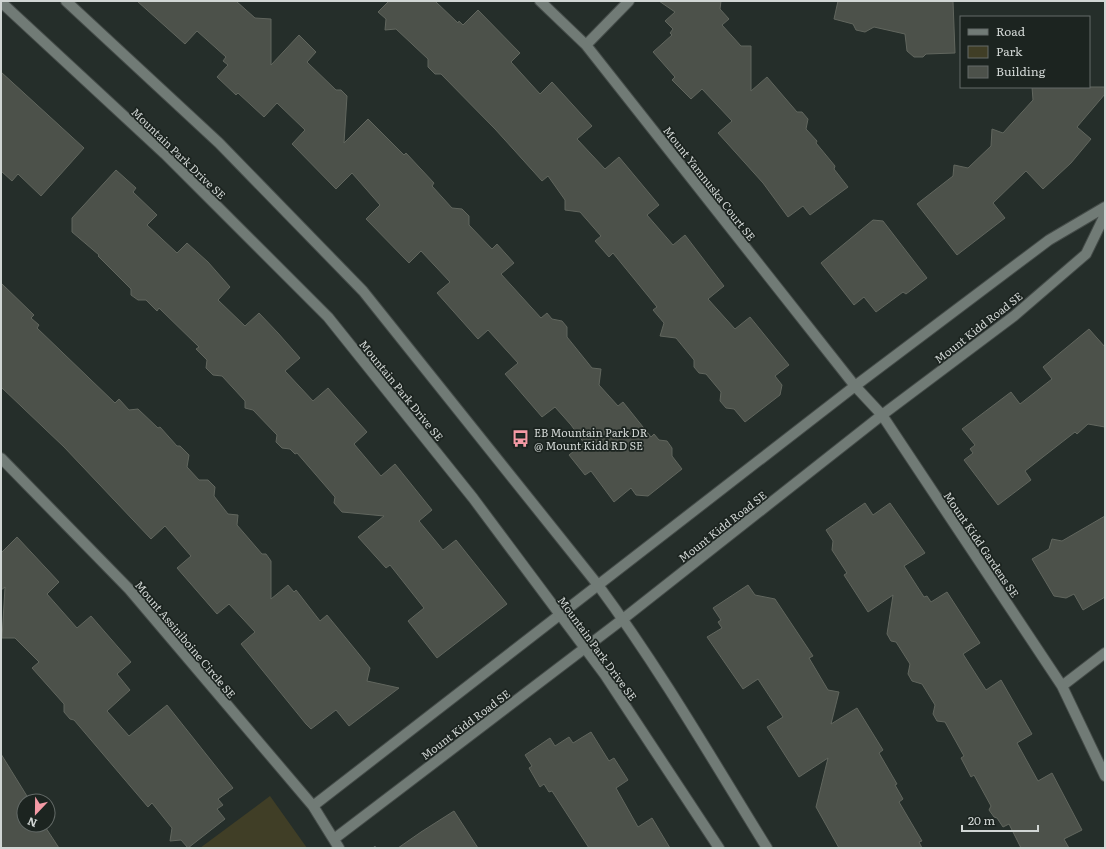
<svg xmlns="http://www.w3.org/2000/svg" width="1106" height="849" font-family="Literata,serif">
	<rect width="100%" height="100%" fill="#252e2a"/>
	<path fill="#403e26" d="M 270,796 L 307,848 L 200,848 Z"/>
	<path fill="#4c514a" stroke="#61665e" d="M 137,1 L 236,1 L 255,18 L 271,19 L 271,65 L 299,35 L 316,52 L 307,62 L 336,90 L 341,90 L 347,96 L 344,143 L 368,119 L 404,155 L 406,153 L 434,183 L 432,186 L 452,208 L 462,209 L 469,216 L 469,225 L 492,249 L 497,244 L 514,263 L 501,274 L 541,318 L 547,313 L 552,319 L 562,321 L 567,327 L 567,337 L 592,368 L 601,369 L 599,385 L 618,406 L 623,402 L 651,437 L 654,434 L 659,440 L 667,441 L 672,448 L 672,456 L 682,469 L 648,496 L 636,495 L 631,488 L 614,502 L 591,471 L 585,475 L 569,455 L 584,443 L 571,425 L 555,407 L 542,417 L 505,374 L 518,363 L 488,330 L 478,339 L 437,293 L 450,282 L 421,251 L 409,263 L 366,219 L 380,205 L 352,173 L 336,189 L 292,144 L 305,130 L 277,103 L 264,117 L 238,93 L 236,95 L 217,77 L 228,65 L 223,61 L 226,57 L 197,31 L 185,44 Z
		M 389,1 L 435,1 L 458,23 L 459,21 L 463,25 L 478,10 L 520,53 L 511,62 L 540,94 L 552,82 L 592,126 L 577,139 L 605,169 L 619,157 L 659,205 L 647,215 L 673,245 L 685,235 L 724,286 L 708,299 L 735,329 L 750,317 L 789,365 L 775,376 L 782,385 L 780,395 L 745,422 L 734,409 L 726,408 L 720,401 L 721,392 L 706,374 L 699,373 L 694,367 L 694,360 L 676,338 L 660,336 L 664,323 L 653,310 L 657,307 L 613,253 L 609,257 L 595,241 L 601,236 L 580,212 L 565,210 L 565,200 L 548,176 L 542,181 L 495,129 L 441,74 L 435,74 L 428,67 L 428,59 L 396,29 L 385,30 L 386,19 L 378,12 Z
		M 659,1 L 721,1 L 720,9 L 729,19 L 722,25 L 741,46 L 751,46 L 751,91 L 767,77 L 797,112 L 802,112 L 808,119 L 806,129 L 817,141 L 816,143 L 835,166 L 834,169 L 848,187 L 810,215 L 803,206 L 788,217 L 763,183 L 718,133 L 732,121 L 702,89 L 691,99 L 672,80 L 675,77 L 653,52 L 672,35 L 670,33 L 673,29 L 665,21 L 675,12 Z
		M 838,1 L 953,1 L 955,53 L 926,54 L 923,57 L 914,57 L 907,51 L 905,34 L 874,27 L 865,32 L 856,30 L 853,24 L 834,19 Z
		M 1,72 L 84,148 L 41,196 L 18,174 L 12,181 L 1,171 Z
		M 1032,87 L 1105,87 L 1105,94 L 1077,127 L 1091,139 L 1071,163 L 1043,189 L 1026,171 L 993,203 L 1005,218 L 957,255 L 917,204 L 953,176 L 954,165 L 968,168 L 991,146 L 992,129 L 1003,133 L 1033,100 Z
		M 116,170 L 136,188 L 133,192 L 157,215 L 147,225 L 177,253 L 187,243 L 208,262 L 230,287 L 218,300 L 245,326 L 259,313 L 278,333 L 300,358 L 285,371 L 313,401 L 328,388 L 367,432 L 354,444 L 381,476 L 395,464 L 432,510 L 419,521 L 443,550 L 456,540 L 507,604 L 437,658 L 408,621 L 424,608 L 390,565 L 386,568 L 358,537 L 384,516 L 342,512 L 334,503 L 335,497 L 297,453 L 295,454 L 290,449 L 282,448 L 276,442 L 277,435 L 253,410 L 245,408 L 245,401 L 222,376 L 213,375 L 206,368 L 207,360 L 196,349 L 199,347 L 159,308 L 157,311 L 146,300 L 138,300 L 131,295 L 131,289 L 98,256 L 99,255 L 72,232 L 72,218 Z
		M 873,220 L 883,221 L 927,278 L 906,294 L 903,292 L 876,312 L 864,297 L 854,305 L 821,263 Z
		M 1,283 L 34,315 L 31,318 L 39,325 L 37,328 L 115,403 L 119,399 L 129,410 L 138,409 L 158,428 L 160,427 L 177,446 L 180,446 L 189,455 L 187,467 L 199,480 L 208,480 L 215,487 L 214,496 L 228,514 L 238,515 L 237,525 L 262,554 L 266,554 L 271,561 L 271,599 L 288,585 L 294,592 L 296,590 L 320,621 L 327,615 L 363,659 L 370,668 L 367,681 L 399,688 L 349,726 L 336,710 L 311,729 L 306,724 L 241,644 L 255,632 L 229,604 L 217,614 L 177,568 L 191,556 L 165,526 L 151,539 L 64,447 L 1,387 Z
		M 1089,329 L 1105,347 L 1105,427 L 1088,424 L 1077,434 L 1075,432 L 1025,471 L 1031,480 L 998,505 L 964,460 L 973,453 L 970,449 L 975,445 L 962,429 L 1011,392 L 1020,404 L 1052,379 L 1043,367 Z
		M 865,503 L 873,515 L 890,503 L 925,553 L 904,566 L 924,597 L 927,596 L 931,602 L 947,592 L 980,643 L 963,654 L 986,690 L 1001,680 L 1032,734 L 1017,743 L 1038,781 L 1052,773 L 1082,830 L 1064,839 L 1069,848 L 1021,848 L 1009,824 L 1003,827 L 997,818 L 994,817 L 989,810 L 991,806 L 974,775 L 971,777 L 961,758 L 964,756 L 945,722 L 937,721 L 933,714 L 935,705 L 922,684 L 912,681 L 908,674 L 910,664 L 896,642 L 891,641 L 887,634 L 893,595 L 868,612 L 844,575 L 847,573 L 832,550 L 833,541 L 826,530 Z
		M 1105,516 L 1105,597 L 1083,610 L 1074,594 L 1066,598 L 1054,596 L 1032,559 L 1049,549 L 1052,539 L 1062,541 Z
		M 17,537 L 59,582 L 47,594 L 77,628 L 91,616 L 131,662 L 117,674 L 130,690 L 107,711 L 129,736 L 167,705 L 233,788 L 218,799 L 223,805 L 217,809 L 225,819 L 188,848 L 181,840 L 170,841 L 172,828 L 152,803 L 148,807 L 74,720 L 70,719 L 64,712 L 64,704 L 32,668 L 39,662 L 15,638 L 2,638 L 5,587 L 1,590 L 1,553 Z
		M 748,585 L 755,595 L 775,599 L 813,656 L 809,658 L 828,690 L 839,692 L 831,724 L 857,708 L 883,750 L 879,753 L 897,784 L 895,785 L 903,799 L 899,802 L 922,841 L 919,842 L 922,848 L 839,848 L 816,807 L 828,758 L 799,777 L 767,727 L 783,717 L 758,679 L 743,689 L 707,637 L 722,628 L 718,622 L 721,620 L 713,608 Z
		M 591,732 L 609,761 L 614,758 L 628,780 L 616,788 L 638,827 L 652,818 L 670,848 L 589,848 L 552,791 L 549,792 L 544,784 L 540,787 L 529,768 L 532,766 L 525,755 L 550,738 L 555,746 L 569,737 L 573,743 Z
		M 1,754 L 30,801 L 24,801 L 24,825 L 44,825 L 59,848 L 1,848 Z
		M 454,811 L 478,848 L 398,848 L 421,832 Z"/>
	<g fill="none" stroke-linecap="round" stroke-linejoin="round">
		<defs>
			<path id="street" d="M 540,1 L 586,45 L 855,386 L 882,415 L 1062,686 L 1105,776
				M 586,45 L 629,1
				M 1,458 L 129,589 L 313,806 L 339,848
				M 1062,686 L 1105,653
				M 313,806 L 855,386 L 1049,240 L 1105,207
				M 334,839 L 623,619 L 882,415 L 1014,316 L 1086,254 L 1105,215"/>
			<path id="secondary" d="M 66,1 L 219,143 L 363,291 L 598,585 C 660,669 712,759 767,848
				M 1,2 L 165,154 L 328,317 L 473,498 L 605,675 L 719,848"/>
		</defs>
		<use href="#street" stroke="#454c49" stroke-width="12"/>
		<use href="#secondary" stroke="#454c49" stroke-width="12"/>
		<path stroke="#777e7b" stroke-width="2.5" stroke-dasharray="2 3" stroke-linecap="butt" d="M 374,848 L 378,846"/>
		<use href="#street" stroke="#717b76" stroke-width="10"/>
		<use href="#secondary" stroke="#717b76" stroke-width="10"/>
	</g>
	<defs>
		<symbol id="bus-bare" viewBox="-9 -9 18 18"><path d="M-5-6H5V4H4V6H2V4H-2V6H-4V4H-5ZM-3.5-4V0h7V-4ZM-3.5 1.2v1.5H-2V1.2ZM2 1.2v1.5H3.5V1.2Z" fill="#f49aa5" stroke="#1c2420" stroke-width="2.5" paint-order="stroke"/></symbol>
	</defs>
	<g fill-rule="evenodd">
		<use href="#bus-bare" x="508" y="426" width="25" height="25"/>
	</g>
	<g text-anchor="middle" dominant-baseline="central" stroke-width="3.5" stroke-linejoin="round" paint-order="stroke">
		<g font-size="11" fill="#d1d6d4" stroke="#1c2420">
			<text transform="translate(179 153) rotate(44)">Mountain Park Drive SE</text>
			<text transform="translate(710 183) rotate(52)">Mount Yamnuska Court SE</text>
			<text transform="translate(978 327) rotate(-38)">Mount Kidd Road SE</text>
			<text transform="translate(402 390) rotate(51)">Mountain Park Drive SE</text>
			<text transform="translate(722 526) rotate(-38)">Mount Kidd Road SE</text>
			<text transform="translate(982 544) rotate(56)">Mount Kidd Gardens SE</text>
			<text transform="translate(186 639) rotate(50)">Mount Assiniboine Circle SE</text>
			<text transform="translate(598 648) rotate(54)">Mountain Park Drive SE</text>
			<text transform="translate(465 724) rotate(-37)">Mount Kidd Road SE</text>
		</g>
		<g font-size="11" fill="#d1d6d4" stroke="#1c2420" text-anchor="start">
			<text x="534" y="432">EB Mountain Park DR<tspan x="534" dy="13">@ Mount Kidd RD SE</tspan></text>
		</g>
	</g>
	<rect width="1106" height="849" fill="none" stroke="#d1d6d4" stroke-width="4"/>
	<rect x="960" y="16" width="130" height="72" fill="#1c2420" stroke="#646b68"/>
	<rect x="968" y="29" width="20" height="6" fill="#717b76" stroke="#646b68"/>
	<text x="996" y="36" font-size="12" fill="#d1d6d4">Road</text>
	<rect x="968" y="46" width="20" height="12" fill="#403e26" stroke="#646b68"/>
	<text x="996" y="56" font-size="12" fill="#d1d6d4">Park</text>
	<rect x="968" y="66" width="20" height="12" fill="#4c514a" stroke="#646b68"/>
	<text x="996" y="76" font-size="12" fill="#d1d6d4">Building</text>
	<g transform="translate(36 813) rotate(202)"><circle r="19" fill="#1c2420" stroke="#646b68"/>
	<path d="M0-3L7 15L0 10L-7 15Z" fill="#f49aa5"/>
	<text y="-6" font-size="11" font-weight="bold" text-anchor="middle" fill="#d1d6d4">N</text>
	</g>
	<path d="M962 825v6h76v-6" fill="none" stroke="#d1d6d4" stroke-width="2"/>
	<text x="968" y="825" font-size="12" fill="#d1d6d4" stroke="#1c2420" stroke-width="3" paint-order="stroke">20 m</text>
</svg>
